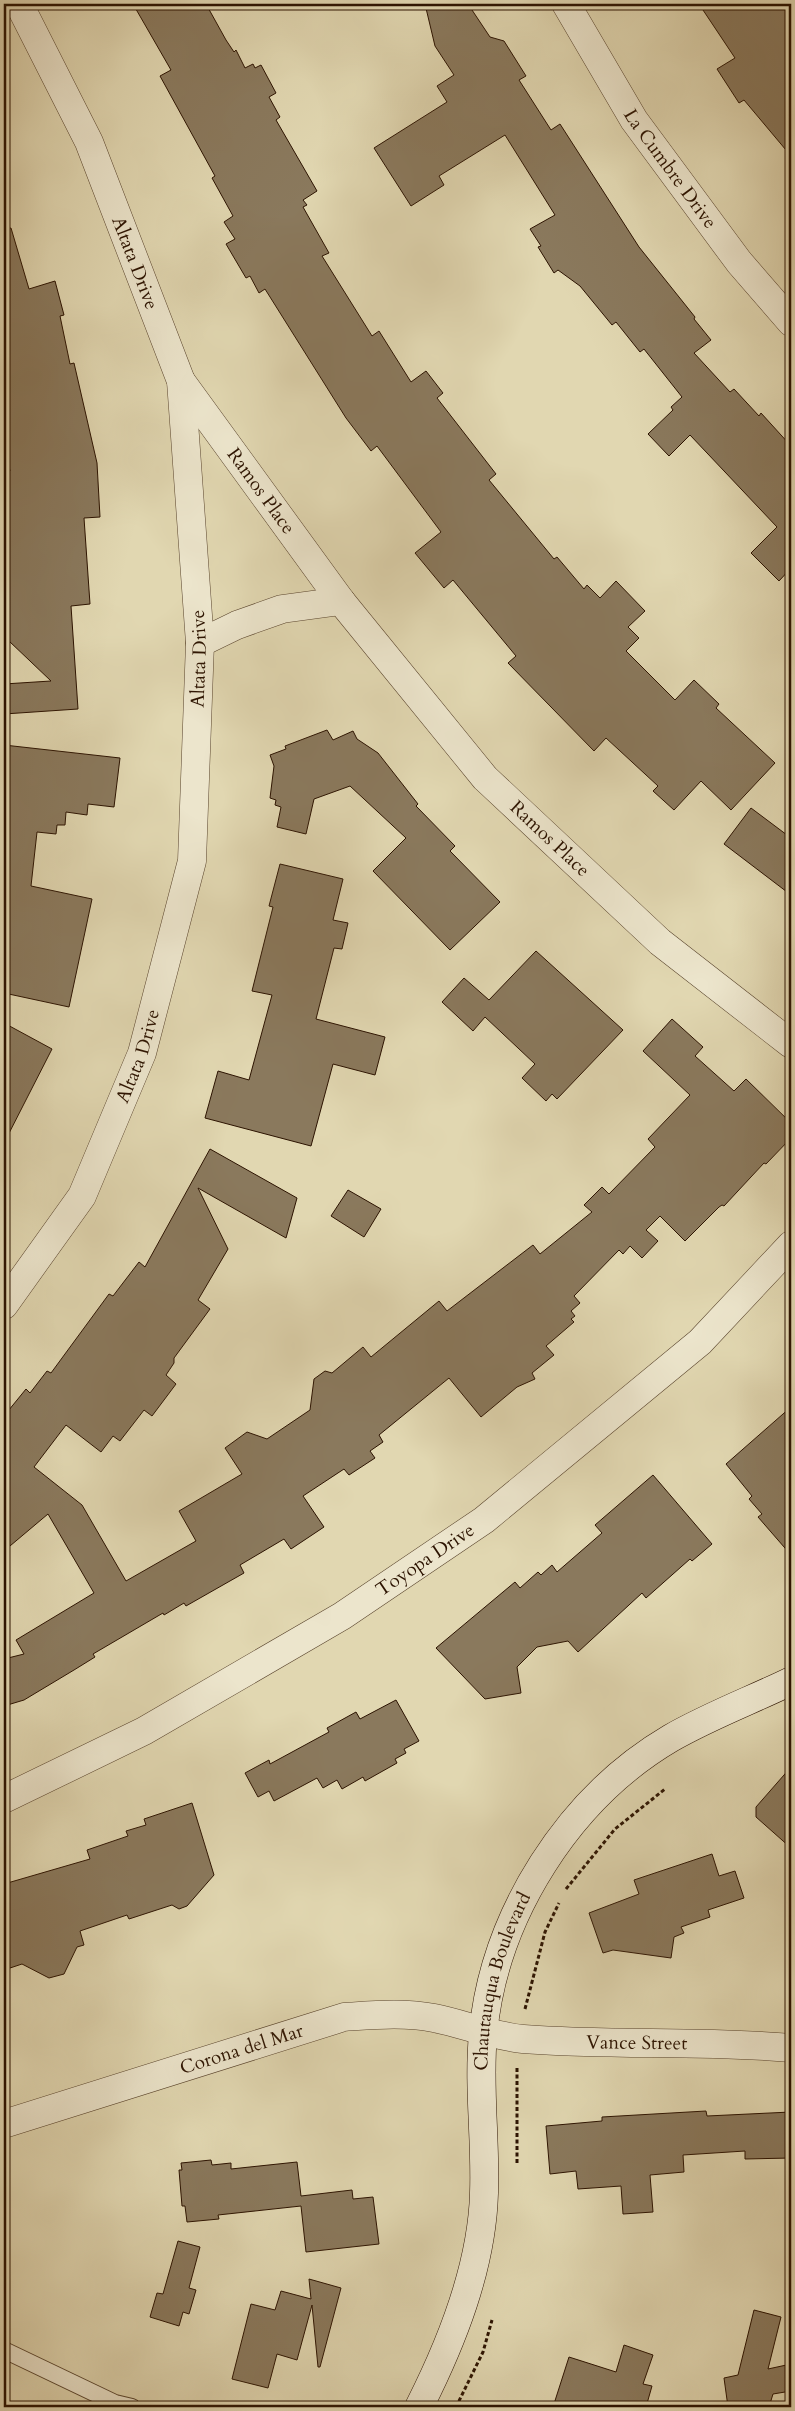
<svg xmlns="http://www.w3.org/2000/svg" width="795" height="2411" font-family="Cardo,serif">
	<rect width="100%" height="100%" fill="#e1d7b1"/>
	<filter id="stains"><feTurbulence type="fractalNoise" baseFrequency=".004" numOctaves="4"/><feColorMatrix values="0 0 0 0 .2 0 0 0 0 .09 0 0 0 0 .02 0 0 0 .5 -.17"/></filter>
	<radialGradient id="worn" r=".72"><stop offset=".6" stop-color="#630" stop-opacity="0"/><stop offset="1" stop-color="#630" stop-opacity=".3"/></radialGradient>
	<path fill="#8a795d" stroke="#2c1301" d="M 133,4 L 206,4 L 226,40 L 234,52 L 236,50 L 245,68 L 253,64 L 255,68 L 261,65 L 276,93 L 269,97 L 280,117 L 276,120 L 317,191 L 303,200 L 307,205 L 303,207 L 329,253 L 322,256 L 372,336 L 379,331 L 411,382 L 426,371 L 443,393 L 437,398 L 496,474 L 489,480 L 554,559 L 557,557 L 584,589 L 587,585 L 600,598 L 616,581 L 645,611 L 628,627 L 639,638 L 626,651 L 675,700 L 694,680 L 719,704 L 716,708 L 775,763 L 731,810 L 701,781 L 674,810 L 653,791 L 658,786 L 606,738 L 594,751 L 508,663 L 516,656 L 453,580 L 444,588 L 415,553 L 441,532 L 377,446 L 371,451 L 346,418 L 265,289 L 259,293 L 250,276 L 246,278 L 226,244 L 235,239 L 224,222 L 233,216 L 212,178 L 215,176 L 160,76 L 171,70 Z
		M 425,4 L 468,4 L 490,37 L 504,41 L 526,76 L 519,80 L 551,130 L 560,124 L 639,247 L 695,317 L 694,319 L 711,340 L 694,353 L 730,392 L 734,389 L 759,416 L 761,413 L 791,446 L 791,568 L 779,581 L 751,553 L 777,527 L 690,435 L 669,456 L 648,434 L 673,410 L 671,407 L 682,397 L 644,349 L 640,352 L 616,322 L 612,325 L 580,286 L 558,270 L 554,273 L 538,247 L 541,246 L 530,229 L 555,215 L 505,135 L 439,176 L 444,185 L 411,206 L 374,148 L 447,102 L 437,86 L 454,75 L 435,46 Z
		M 699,4 L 791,4 L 791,156 L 744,100 L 739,103 L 717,69 L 735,58 Z
		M 11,228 L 29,289 L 55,281 L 64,315 L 60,316 L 70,364 L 74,363 L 97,463 L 100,517 L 84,518 L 90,604 L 71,606 L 78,709 L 4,714 L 4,684 L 51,681 L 9,641 L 6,633 L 7,610 L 4,610 L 4,472 L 10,471 L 4,445 L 4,229 Z
		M 327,730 L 333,740 L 353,731 L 357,739 L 378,753 L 418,804 L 416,806 L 455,846 L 450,851 L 500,902 L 450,950 L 373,871 L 406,838 L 350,786 L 314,799 L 306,834 L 277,827 L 281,807 L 275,805 L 276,800 L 270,798 L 274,766 L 270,755 L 286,749 L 285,746 Z
		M 4,745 L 120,758 L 114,807 L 88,804 L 87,815 L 66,812 L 65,825 L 57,825 L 56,834 L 37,832 L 31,886 L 92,899 L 69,1007 L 4,993 Z
		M 751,808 L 791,838 L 791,895 L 724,844 Z
		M 280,864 L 343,879 L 333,920 L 348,923 L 342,949 L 334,948 L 316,1019 L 385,1037 L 375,1075 L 333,1064 L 311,1146 L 205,1118 L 218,1071 L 249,1080 L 272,995 L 252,991 L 273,907 L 269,906 Z
		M 536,951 L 623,1030 L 557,1099 L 552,1094 L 546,1101 L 522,1078 L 535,1064 L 485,1017 L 473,1031 L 442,1002 L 464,978 L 489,1000 Z
		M 672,1019 L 703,1047 L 695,1056 L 734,1091 L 746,1079 L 791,1123 L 791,1138 L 766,1164 L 764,1163 L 724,1206 L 722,1205 L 719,1207 L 685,1241 L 660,1216 L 646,1230 L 658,1241 L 642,1258 L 630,1246 L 623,1254 L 619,1250 L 574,1296 L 580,1303 L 571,1311 L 575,1316 L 571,1319 L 574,1322 L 546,1346 L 554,1355 L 532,1373 L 535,1379 L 517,1387 L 481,1417 L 449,1378 L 379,1435 L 383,1442 L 370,1451 L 375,1458 L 349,1475 L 344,1469 L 303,1496 L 324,1527 L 291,1549 L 284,1539 L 240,1565 L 244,1573 L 186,1606 L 184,1603 L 164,1615 L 163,1613 L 93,1654 L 95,1657 L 74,1670 L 24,1700 L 4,1706 L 4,1659 L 24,1654 L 16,1640 L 94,1593 L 48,1514 L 4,1551 L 4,1416 L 26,1389 L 30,1393 L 47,1371 L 51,1373 L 109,1294 L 113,1296 L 139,1262 L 145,1267 L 210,1149 L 297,1198 L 286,1238 L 198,1188 L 228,1249 L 198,1300 L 210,1309 L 174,1358 L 174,1363 L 166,1375 L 176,1384 L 152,1416 L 144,1410 L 120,1441 L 113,1436 L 101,1452 L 66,1425 L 34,1467 L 82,1505 L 126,1581 L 196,1541 L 179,1511 L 242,1474 L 225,1448 L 247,1432 L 267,1439 L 310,1410 L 314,1379 L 325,1371 L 332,1373 L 363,1347 L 371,1357 L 439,1301 L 447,1311 L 533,1245 L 540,1254 L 592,1212 L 584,1205 L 602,1187 L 609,1194 L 655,1147 L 648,1139 L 690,1095 L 643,1051 Z
		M 4,1023 L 52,1049 L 4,1143 Z
		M 348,1190 L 381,1209 L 364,1237 L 331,1216 Z
		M 791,1407 L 791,1555 L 758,1517 L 762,1514 L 749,1499 L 752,1496 L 726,1464 Z
		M 653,1475 L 712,1544 L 692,1561 L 690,1559 L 646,1598 L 642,1593 L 578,1652 L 568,1641 L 537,1647 L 517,1667 L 521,1693 L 485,1699 L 436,1648 L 515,1582 L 520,1588 L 538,1572 L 541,1575 L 552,1565 L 557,1572 L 602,1533 L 595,1525 Z
		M 396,1700 L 419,1741 L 404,1749 L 406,1753 L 395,1759 L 397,1763 L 365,1781 L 363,1777 L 342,1789 L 337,1780 L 323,1788 L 317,1778 L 274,1801 L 269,1791 L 258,1797 L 245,1773 L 269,1760 L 270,1764 L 329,1732 L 327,1728 L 356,1712 L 360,1719 Z
		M 791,1767 L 791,1848 L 756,1817 L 756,1807 Z
		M 192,1803 L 214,1875 L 187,1906 L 179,1909 L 172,1905 L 129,1919 L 127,1915 L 80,1931 L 84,1945 L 77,1947 L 64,1974 L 49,1978 L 22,1964 L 4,1970 L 4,1884 L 90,1859 L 87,1850 L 128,1836 L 126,1831 L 146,1825 L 144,1819 Z
		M 712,1854 L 719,1876 L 735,1871 L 744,1898 L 708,1910 L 710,1917 L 681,1927 L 684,1933 L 674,1937 L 671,1958 L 613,1950 L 603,1953 L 589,1913 L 639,1894 L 634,1880 Z
		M 706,2111 L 707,2116 L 791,2112 L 791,2158 L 745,2159 L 745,2151 L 683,2155 L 684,2172 L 650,2175 L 653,2212 L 623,2214 L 621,2186 L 578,2189 L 576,2171 L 550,2174 L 546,2126 L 602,2121 L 602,2117 Z
		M 211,2160 L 212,2165 L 231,2163 L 231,2169 L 297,2162 L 301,2196 L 352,2190 L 353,2199 L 373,2197 L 379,2244 L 306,2252 L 301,2206 L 218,2215 L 219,2219 L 187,2222 L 185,2206 L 182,2206 L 179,2170 L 182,2170 L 181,2163 Z
		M 178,2241 L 200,2247 L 189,2288 L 196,2290 L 189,2314 L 183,2312 L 179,2326 L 150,2317 L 157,2293 L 163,2294 Z
		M 309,2279 L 341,2288 L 320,2367 L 318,2367 L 312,2305 L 297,2360 L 277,2354 L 268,2388 L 232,2379 L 251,2304 L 275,2310 L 281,2291 L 311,2299 Z
		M 754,2310 L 781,2317 L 768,2369 L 791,2364 L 791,2391 L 773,2394 L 769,2407 L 728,2407 L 724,2378 L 738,2375 Z
		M 624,2345 L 653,2355 L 643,2384 L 652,2386 L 646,2407 L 553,2407 L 569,2357 L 616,2372 Z"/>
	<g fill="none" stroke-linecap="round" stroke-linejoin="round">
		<defs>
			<path id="lane" d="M 4,2350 L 115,2403 L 132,2407"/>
			<g id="street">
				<path id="s1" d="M 566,4 L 634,120 L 739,262 L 791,322"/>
				<path id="s2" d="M 181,381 L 341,601 L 485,778 L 660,942 L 791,1044"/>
				<path d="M 200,643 L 237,625 L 282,609 L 341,601"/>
				<path id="s3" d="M 4,1305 L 82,1196 L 142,1053 L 192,861 L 200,643 L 181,381 L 89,142 L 19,4"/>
				<path id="s4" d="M 4,1799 L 144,1731 L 342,1616 L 484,1520 L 700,1342 L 791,1245"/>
				<path id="s5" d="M 4,2124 L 344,2017 C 374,2015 404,2012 434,2018 C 464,2024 492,2036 523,2039 C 612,2046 702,2040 791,2048"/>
			</g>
			<g id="secondary">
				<path id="s6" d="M 419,2407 C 452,2342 482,2267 484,2193 C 486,2140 478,2087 483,2034 C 494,1915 569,1798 671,1738 C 709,1716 752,1700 791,1681"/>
			</g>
		</defs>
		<use href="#lane" stroke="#59442d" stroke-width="18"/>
		<use href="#street" stroke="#59442d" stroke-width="29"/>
		<use href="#secondary" stroke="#2c1301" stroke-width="29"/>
		<path stroke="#2c1301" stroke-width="3" stroke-dasharray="4 2.5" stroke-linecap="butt" d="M 566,1889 L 615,1829 L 665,1789
			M 525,2009 L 545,1932 L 559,1903
			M 517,2068 L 517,2164
			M 456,2407 L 483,2352 L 492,2320"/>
		<use href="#lane" stroke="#ece5cc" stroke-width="16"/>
		<use href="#street" stroke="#ece5cc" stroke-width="28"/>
		<use href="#secondary" stroke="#ece5cc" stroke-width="28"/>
	</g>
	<g text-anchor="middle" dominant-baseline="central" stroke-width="5" stroke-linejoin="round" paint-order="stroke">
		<g font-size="19" fill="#2c1301" stroke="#ece5cc">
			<text stroke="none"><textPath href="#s1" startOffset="195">La Cumbre Drive</textPath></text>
			<text transform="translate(135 263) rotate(69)">Altata Drive</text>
			<text stroke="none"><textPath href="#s2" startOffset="136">Ramos Place</textPath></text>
			<text stroke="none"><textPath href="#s3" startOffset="690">Altata Drive</textPath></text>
			<text stroke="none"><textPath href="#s2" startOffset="589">Ramos Place</textPath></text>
			<text stroke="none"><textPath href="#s3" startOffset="285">Altata Drive</textPath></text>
			<text stroke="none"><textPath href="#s4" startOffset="485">Toyopa Drive</textPath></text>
			<text stroke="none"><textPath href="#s6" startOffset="440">Chautauqua Boulevard</textPath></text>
			<text stroke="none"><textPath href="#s5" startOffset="652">Vance Street</textPath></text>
			<text stroke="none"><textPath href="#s5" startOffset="249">Corona del Mar</textPath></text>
		</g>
	</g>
	<rect width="795" height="2411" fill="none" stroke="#e1d7b1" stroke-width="20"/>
	<rect x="5" y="5" width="785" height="2401" fill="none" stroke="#2c1301" stroke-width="2.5"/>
	<rect x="10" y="10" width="775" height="2391" fill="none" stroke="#2c1301"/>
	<rect width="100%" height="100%" filter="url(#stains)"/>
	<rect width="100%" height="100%" fill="url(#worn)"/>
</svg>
